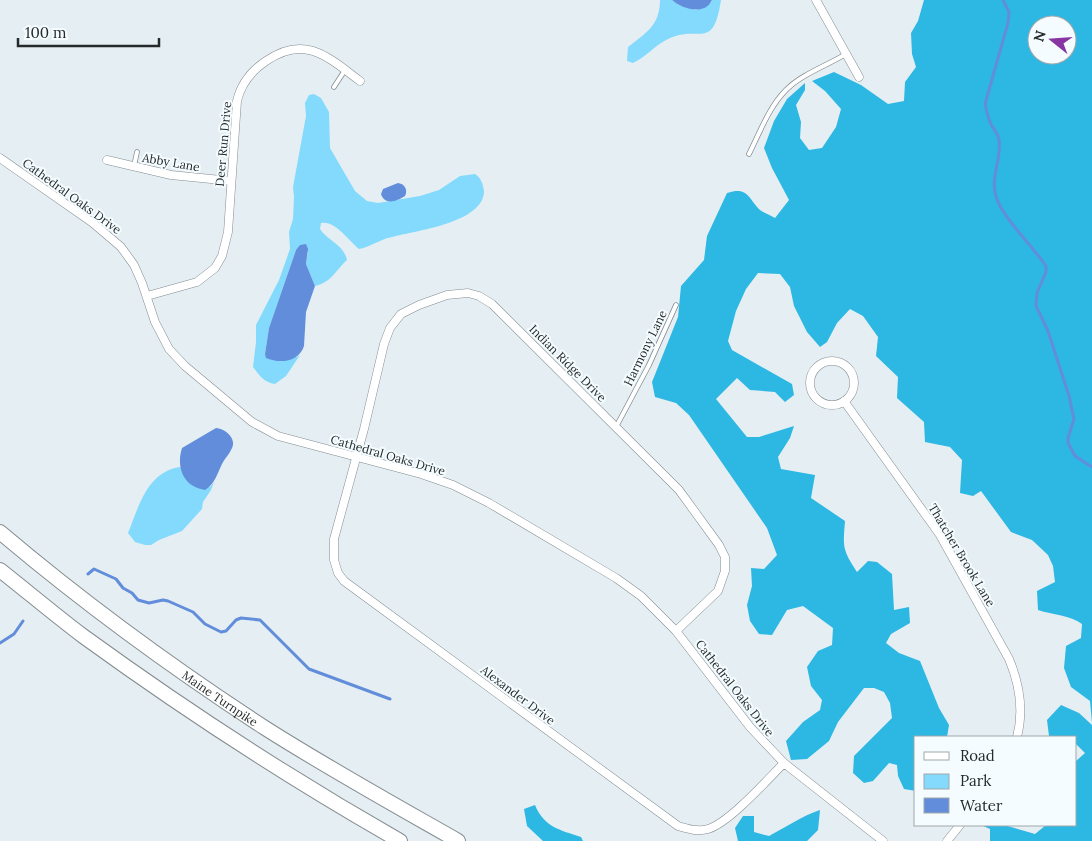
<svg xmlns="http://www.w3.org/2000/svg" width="1092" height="841" font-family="Lora,serif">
	<rect width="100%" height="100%" fill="#e5eff3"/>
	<path fill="#83dafc" d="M 660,0 L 672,0 L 679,5 L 696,10 L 711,3 L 712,0 L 721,0 C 713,52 700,24 668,39 C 654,46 646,57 633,63 L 627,61 L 628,47 C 646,33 660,25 660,0 Z
		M 314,94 L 321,98 L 329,112 L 330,148 L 355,191 L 367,201 L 378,203 L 420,196 L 439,190 L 460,176 L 475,174 C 481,178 483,184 484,191 C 484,223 414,231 392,237 C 380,239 371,247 359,249 C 349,241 335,220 321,223 L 320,229 C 327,240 344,245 347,260 C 335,271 332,282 315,286 L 306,264 L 308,252 L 296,250 L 269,328 L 265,354 L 297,357 L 300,355 L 286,376 L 275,384 C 264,383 259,375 253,367 L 256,342 L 256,325 L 279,280 L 290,249 L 289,232 L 293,219 L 294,197 L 293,187 L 306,116 L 305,103 L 309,95 Z
		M 180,467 L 210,487 L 214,482 L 211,490 L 203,502 L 202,509 L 182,531 L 159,540 L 151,545 L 145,545 L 135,542 L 128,533 C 139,506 147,472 180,467 Z"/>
	<path fill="#2db7e3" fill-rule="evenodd" d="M 924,0 L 1092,0 L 1092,723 L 1090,701 L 1071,687 L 1064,668 L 1066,646 L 1081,638 L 1082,624 C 1070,615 1053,615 1038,610 L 1037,591 L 1055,582 L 1053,566 L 1048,555 L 1032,540 L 1011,532 L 981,491 L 973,496 L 960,493 L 962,460 L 950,447 L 925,442 L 924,422 L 897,398 L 898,377 L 876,356 L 878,337 L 863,316 L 850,309 L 837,323 L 827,342 L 820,347 L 807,332 L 794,306 L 790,287 L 780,274 L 758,273 L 746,289 L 736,311 L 728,341 L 732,350 L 792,384 L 794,395 L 785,402 L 775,392 L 750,390 L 737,378 L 716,399 L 747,437 L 759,437 L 794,426 L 790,438 L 778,457 L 781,469 L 815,475 L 811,498 L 845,521 C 843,547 842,549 857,572 L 868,561 L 877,562 L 892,574 L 894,610 L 909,607 L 910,623 L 891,634 L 886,643 L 899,653 L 920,661 L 939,708 L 949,725 L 947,737 L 916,737 L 916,791 L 904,789 L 898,776 L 897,765 L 889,763 L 873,781 L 864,783 L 853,773 L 854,756 L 892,718 L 890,703 L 884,692 L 874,688 L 864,688 L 838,722 L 829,741 L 807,759 L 791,760 L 786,741 L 803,722 L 820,710 L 822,700 L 811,686 L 807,667 L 818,651 L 832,645 L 833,628 L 803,606 L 787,610 L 772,635 L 759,634 L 750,621 L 747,605 L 752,586 L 751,568 L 764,569 L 777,555 L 767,528 L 689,415 L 676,403 L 655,397 L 652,382 L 678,317 L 681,286 L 704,260 L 707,236 L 727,193 C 748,186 748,198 760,210 C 764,213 770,215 775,218 L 789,200 L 772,168 L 764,148 L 774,121 L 787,99 L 805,83 L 805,90 L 796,105 L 801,122 L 800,138 L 809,150 L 822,148 L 836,127 L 841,109 L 825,91 L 812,81 L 834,72 L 861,85 L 888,104 L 904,101 L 905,82 L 916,67 L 912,54 L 911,33 L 918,21 ZM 1037,25 L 1067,25 L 1067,55 L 1037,55 Z
		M 1061,705 L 1079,713 L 1092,725 L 1092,841 L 990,841 L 990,829 L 981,825 L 1004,825 L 1035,834 L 1046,825 L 1076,825 L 1076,761 L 1085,753 L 1076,744 L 1076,737 L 1049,736 L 1047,720 Z
		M 535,805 C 544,827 560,830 581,837 L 583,841 L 543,841 L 527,826 L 524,809 Z
		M 820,810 L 818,830 L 807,841 L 738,841 L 735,828 L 743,816 L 754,816 L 754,832 L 769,836 C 786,827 802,816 820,810 Z"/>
	<path fill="#628ddb" d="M 672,0 L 712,0 C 705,16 682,9 672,0 Z
		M 398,183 C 405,184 408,190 405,196 C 397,201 385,206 381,194 L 383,189 Z
		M 306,244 L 308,249 L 306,264 L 315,286 L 306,312 L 304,346 C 299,362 280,364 266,358 L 265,354 L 269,328 L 296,250 L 300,245 Z
		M 216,428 C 226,429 238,439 231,450 C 229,455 224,459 222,464 C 217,474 215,484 205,490 C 183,487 176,467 182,448 Z"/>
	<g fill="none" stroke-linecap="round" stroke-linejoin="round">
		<path stroke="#628ddb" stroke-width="3" d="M 1003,0 L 1009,12 L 1008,23 L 985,104 C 987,112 988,119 992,126 C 995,131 998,134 999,140 C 1002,163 987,180 999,204 C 1010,226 1032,245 1046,266 L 1046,272 L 1037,293 L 1036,306 L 1048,331 L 1069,396 L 1074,419 L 1068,438 L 1068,443 L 1075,456 L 1092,467
			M 88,574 L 94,569 L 116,579 L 123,588 L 132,593 L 138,600 L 149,603 L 163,600 L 168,601 L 193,612 L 205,624 L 221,632 L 226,631 L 236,620 L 241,618 L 260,620 L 309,669 L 390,699
			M 0,643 L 14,634 L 23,621"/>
		<defs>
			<path id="lane" d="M 334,87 L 345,70
				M 749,154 C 760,132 769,107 786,90 C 802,74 826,66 846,54
				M 134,166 L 137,152
				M 616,427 L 649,365 L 676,305"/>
			<path id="street" d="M 816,0 L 859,77
				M 0,158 L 93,223 L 121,247 L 134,265 L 142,283 L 155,322 L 169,349 L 185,366 L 252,422 L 278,436 L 421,474 L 453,485 L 489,503 L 616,578 L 641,596 L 676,631 L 750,727 L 784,763 L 883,841
				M 107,160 L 171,175 L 231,181
				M 147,296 L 197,282 L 215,268 L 222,256 L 228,232 L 237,101 C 241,84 251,71 266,61 C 305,34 328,57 360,81
				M810 383a22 22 0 1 1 44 0a22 22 0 1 1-44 0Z
				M 844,401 L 940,535 L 1009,659 C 1020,685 1024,710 1017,737
				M 676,631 L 718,591 L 725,571 L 725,557 L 719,545 L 679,490 L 667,478 L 492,304 L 479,296 L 468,293 L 447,295 L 419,305 L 401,314 L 390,328 L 384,344 L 364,429 L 334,539 L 334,560 L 338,573 L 344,581 L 678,826 C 688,829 698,832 708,829 C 729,823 767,780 784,763
				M 947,841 L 960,825"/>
			<g id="highway">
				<path id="s1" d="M 0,532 C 84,603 173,668 265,728 C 328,768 393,804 458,841"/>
				<path d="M 0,570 C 28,592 55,615 83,636 C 185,710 291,779 400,841"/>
			</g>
		</defs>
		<use href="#lane" stroke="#848c90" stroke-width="5.5"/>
		<use href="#street" stroke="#848c90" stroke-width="9"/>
		<use href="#highway" stroke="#848c90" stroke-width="16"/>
		<use href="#lane" stroke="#fff" stroke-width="4"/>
		<use href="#street" stroke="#fff" stroke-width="8"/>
		<use href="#highway" stroke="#fff" stroke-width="14"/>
	</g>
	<g text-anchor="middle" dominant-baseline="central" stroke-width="4" stroke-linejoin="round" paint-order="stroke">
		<g font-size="12" fill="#25292a" stroke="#f4fcff">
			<text transform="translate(223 144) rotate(-85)">Deer Run Drive</text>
			<text transform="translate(171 162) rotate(10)">Abby Lane</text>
			<text transform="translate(72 196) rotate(36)">Cathedral Oaks Drive</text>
			<text transform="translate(645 348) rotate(-64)">Harmony Lane</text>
			<text transform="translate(568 363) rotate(45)">Indian Ridge Drive</text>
			<text transform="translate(388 455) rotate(16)">Cathedral Oaks Drive</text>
			<text transform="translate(962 555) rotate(59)">Thatcher Brook Lane</text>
			<text transform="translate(735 688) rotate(52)">Cathedral Oaks Drive</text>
			<text transform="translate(518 695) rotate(37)">Alexander Drive</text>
			<text stroke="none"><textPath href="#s1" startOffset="276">Maine Turnpike</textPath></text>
		</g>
	</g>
	<rect x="914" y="736" width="162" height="90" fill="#f4fcff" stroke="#a1a8aa"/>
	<rect x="924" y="752" width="25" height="8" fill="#ffffff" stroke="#a1a8aa"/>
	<text x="960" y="761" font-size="15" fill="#25292a">Road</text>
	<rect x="924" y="774" width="25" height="15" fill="#83dafc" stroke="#a1a8aa"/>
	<text x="960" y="786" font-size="15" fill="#25292a">Park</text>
	<rect x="924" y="798" width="25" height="15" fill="#628ddb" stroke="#a1a8aa"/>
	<text x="960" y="811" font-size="15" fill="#25292a">Water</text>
	<g transform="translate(1052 40) rotate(287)"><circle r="24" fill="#f4fcff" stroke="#a1a8aa"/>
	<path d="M0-4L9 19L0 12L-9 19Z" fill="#8834a3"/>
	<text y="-8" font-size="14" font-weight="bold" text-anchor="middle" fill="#25292a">N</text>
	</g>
	<path d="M18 38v8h141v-8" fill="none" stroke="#25292a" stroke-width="2.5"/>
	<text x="25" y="38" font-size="15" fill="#25292a" stroke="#f4fcff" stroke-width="4" paint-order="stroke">100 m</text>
</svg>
